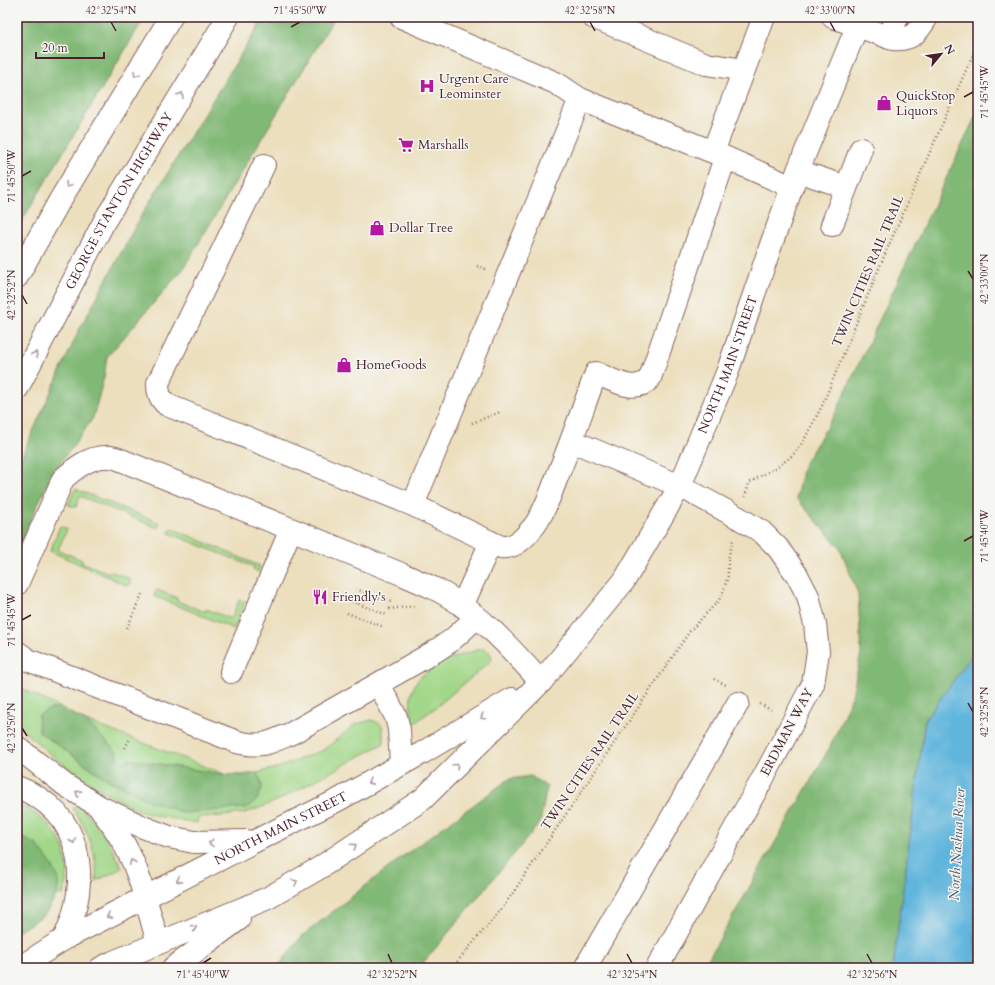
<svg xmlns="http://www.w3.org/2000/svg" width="995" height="985" font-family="Cardo,serif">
	<rect width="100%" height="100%" fill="#f6f6f2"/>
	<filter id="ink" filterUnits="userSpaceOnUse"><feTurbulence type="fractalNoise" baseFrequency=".025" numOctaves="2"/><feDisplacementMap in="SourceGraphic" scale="8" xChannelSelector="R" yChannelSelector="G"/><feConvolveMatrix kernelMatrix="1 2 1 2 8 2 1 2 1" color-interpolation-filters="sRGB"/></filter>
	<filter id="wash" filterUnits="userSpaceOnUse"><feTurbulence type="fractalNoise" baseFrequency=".012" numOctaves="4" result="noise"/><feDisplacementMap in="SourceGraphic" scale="16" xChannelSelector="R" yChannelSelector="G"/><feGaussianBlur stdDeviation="0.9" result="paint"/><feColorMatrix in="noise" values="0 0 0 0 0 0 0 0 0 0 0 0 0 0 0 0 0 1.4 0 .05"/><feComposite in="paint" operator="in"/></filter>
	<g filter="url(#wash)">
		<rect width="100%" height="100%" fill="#ecdfbd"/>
		<path fill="#a1d788" stroke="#767b5a" d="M 75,489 L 160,523 L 158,528 L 80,496 L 76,507 L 68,505 Z
			M 60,526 L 67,529 L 58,550 L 82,560 L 81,562 L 109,573 L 110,571 L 131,579 L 128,586 L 50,551 Z
			M 171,528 L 260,566 L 258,572 L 253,570 L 254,567 L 169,533 Z
			M 157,590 L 177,598 L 177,601 L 205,612 L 206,609 L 231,619 L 239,600 L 245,602 L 234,629 L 154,596 Z
			M 481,649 C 486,649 491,652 492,658 L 491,661 L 435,708 L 413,724 C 411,712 408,698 414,687 C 423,665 460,655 481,649 Z
			M 17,686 L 86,721 L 227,775 L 242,775 L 257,773 L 280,767 L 323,750 L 340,737 L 354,725 L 361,723 L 371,720 L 377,722 L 382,726 L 384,743 L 281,799 L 262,807 L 245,813 L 223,816 L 198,817 L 197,823 L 157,816 L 135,809 L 101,790 L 52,756 L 17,725 Z
			M 17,805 L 32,811 L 49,825 L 58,837 L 64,848 L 68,872 L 63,895 L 57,894 C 46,915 37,920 17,932 Z
			M 77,805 C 100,824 109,842 122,868 L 96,881 C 98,855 88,830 73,809 Z"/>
		<path fill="#80b874" stroke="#656c50" d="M 17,17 L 145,17 L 17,229 Z
			M 264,17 L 335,17 L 183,269 L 107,357 L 104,377 L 93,418 L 73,447 L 54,470 L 29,523 L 17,556 L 17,469 L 23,453 L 79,330 L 141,216 Z
			M 978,111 L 978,647 L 925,720 L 893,968 L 703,968 L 830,747 L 852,696 L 861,653 L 858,594 L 840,548 L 796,498 L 803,466 L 836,412 Z
			M 59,707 L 86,721 L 117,752 L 117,759 L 121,762 L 125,762 L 130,759 L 227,775 L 242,775 L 257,773 L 261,781 L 262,788 L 257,800 L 246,808 L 184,813 L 150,801 L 108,780 L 39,732 L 38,716 L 47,710 Z
			M 531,776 L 547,787 L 540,823 L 419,968 L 277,968 L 302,936 L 402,857 L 509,779 Z
			M 978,831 L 978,968 L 976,968 L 973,889 Z
			M 17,835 L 37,845 L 50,862 L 59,879 L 57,894 L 46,913 L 38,919 L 17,932 Z"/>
		<path fill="#61b5dd" stroke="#566a84" d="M 978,647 L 978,831 L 973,889 L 976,968 L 893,968 L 925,720 Z"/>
	</g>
	<g filter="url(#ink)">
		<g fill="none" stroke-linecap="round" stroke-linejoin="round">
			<defs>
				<path id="minor" d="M 401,17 L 556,83 L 580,99
					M 593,17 L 706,64 L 744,70
					M 833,17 L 893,39 C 912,41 918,32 927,17
					M 889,38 L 897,17
					M 713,152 L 764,17
					M 725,158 L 650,378 C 636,395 613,380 596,373 C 583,408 571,443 557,477 C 551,493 545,511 535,525 C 526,536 516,549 501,547 L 413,505 L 580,99 L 713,152 L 792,187
					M 264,165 L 158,383 C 158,393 160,399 167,405 L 413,505
					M 798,171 L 846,187
					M 832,225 L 861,149
					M 572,441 L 680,486 L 739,518 L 762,532 L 778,548 L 797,575 L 808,596 L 815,624 L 818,652 L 813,684 L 768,769 L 657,968
					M 17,584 L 63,479 C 75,468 89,457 105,457 C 111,456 116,458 121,460 L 399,573 C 413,579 428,585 441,592 C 481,614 511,649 541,682
					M 462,606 L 491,542
					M 17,652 L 28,660 L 237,742 C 262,748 269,743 292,733 L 434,652 L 452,640 L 477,617
					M 231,672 L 291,529
					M 379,684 L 396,717 L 399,729 L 401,764
					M 585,968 L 738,703"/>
				<g id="highway">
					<path d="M 17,277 L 60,200 L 171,17"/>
					<path id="s1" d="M 17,389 L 105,220 L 228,17"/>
					<path d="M 17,747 L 65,785 L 100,807 L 143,827 L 169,837 L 194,842 L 247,841"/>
					<path d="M 17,787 C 84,812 92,881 64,939"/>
					<path d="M 101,810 C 117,830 131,853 139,878 C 146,899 152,922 158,943"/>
					<path id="s2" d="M 19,968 L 64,939 L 263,837 L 338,800 L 422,753 L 512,699"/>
					<path id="s3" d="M 101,968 L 113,962 L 268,898 L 321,867 L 423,799 L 541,682 L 624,581 L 680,486 L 727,373 L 772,242 L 799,168 L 861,17"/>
					<path d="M 173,968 L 239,919"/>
				</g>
			</defs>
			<use href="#minor" stroke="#83625e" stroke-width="24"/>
			<use href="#highway" stroke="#83625e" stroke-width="24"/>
			<path stroke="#83625e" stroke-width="2.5" stroke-dasharray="1 3" stroke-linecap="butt" d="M 477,266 L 486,269
				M 472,423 L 500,412
				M 745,497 L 749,483 L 752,481 L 779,466 L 793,455 L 803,442 L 822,406 L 885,254 L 978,43
				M 356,589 L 391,602
				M 351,601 L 387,615
				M 389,609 L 416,606
				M 347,613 L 384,627
				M 127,628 L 142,594
				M 714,679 L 726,685
				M 760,704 L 771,710
				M 125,748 L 130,738
				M 452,968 L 504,906 L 690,631 L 719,600 L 723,592 L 728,576 L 728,559 L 733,540"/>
			<use href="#minor" stroke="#fff" stroke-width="22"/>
			<use href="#highway" stroke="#fff" stroke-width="22"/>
		</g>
		<defs><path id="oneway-chevron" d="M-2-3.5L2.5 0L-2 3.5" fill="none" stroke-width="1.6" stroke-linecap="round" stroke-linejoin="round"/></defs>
		<g stroke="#ae9aa0">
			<use href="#oneway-chevron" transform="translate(136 74) rotate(121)"/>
			<use href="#oneway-chevron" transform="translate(181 95) rotate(-59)"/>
			<use href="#oneway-chevron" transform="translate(68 185) rotate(121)"/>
			<use href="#oneway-chevron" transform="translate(35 354) rotate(-63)"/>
			<use href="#oneway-chevron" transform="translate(483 717) rotate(149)"/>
			<use href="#oneway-chevron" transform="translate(456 766) rotate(-45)"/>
			<use href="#oneway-chevron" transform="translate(370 782) rotate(151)"/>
			<use href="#oneway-chevron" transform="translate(78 793) rotate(-147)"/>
			<use href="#oneway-chevron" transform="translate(73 841) rotate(67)"/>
			<use href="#oneway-chevron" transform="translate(211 843) rotate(179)"/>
			<use href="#oneway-chevron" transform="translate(354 846) rotate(-34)"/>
			<use href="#oneway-chevron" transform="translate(132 862) rotate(-113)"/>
			<use href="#oneway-chevron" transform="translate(179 880) rotate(152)"/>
			<use href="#oneway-chevron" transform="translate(295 882) rotate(-30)"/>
			<use href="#oneway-chevron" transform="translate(109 916) rotate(153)"/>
			<use href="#oneway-chevron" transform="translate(194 928) rotate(-23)"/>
		</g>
	</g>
	<path fill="none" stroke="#4a1f2b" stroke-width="1.5" d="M 111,22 L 116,31M 590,22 L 595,31M 830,22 L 835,31M 291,27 L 300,22M 964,97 L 973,92M 22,176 L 31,171M 968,271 L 973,279M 22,295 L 27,304M 964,541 L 973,536M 22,620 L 31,615M 968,703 L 973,712M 22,728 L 27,736M 388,954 L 392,963M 627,954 L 632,963M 867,954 L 872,963M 203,963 L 211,958"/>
	<defs>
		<symbol id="hospital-bare" viewBox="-9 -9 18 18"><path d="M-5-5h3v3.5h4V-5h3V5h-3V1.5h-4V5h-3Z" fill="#b5179e" stroke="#f6f6f2" stroke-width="2.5" paint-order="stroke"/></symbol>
		<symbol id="shop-bare" viewBox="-9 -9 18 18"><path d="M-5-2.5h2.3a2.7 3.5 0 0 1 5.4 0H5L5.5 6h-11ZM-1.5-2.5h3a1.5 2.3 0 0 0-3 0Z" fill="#b5179e" stroke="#f6f6f2" stroke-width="2.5" paint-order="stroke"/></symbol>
		<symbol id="supermarket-bare" viewBox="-9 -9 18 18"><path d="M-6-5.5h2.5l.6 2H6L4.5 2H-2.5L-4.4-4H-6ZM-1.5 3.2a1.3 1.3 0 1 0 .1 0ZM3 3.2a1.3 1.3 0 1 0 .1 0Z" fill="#b5179e" stroke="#f6f6f2" stroke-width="2.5" paint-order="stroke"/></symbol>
		<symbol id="restaurant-bare" viewBox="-9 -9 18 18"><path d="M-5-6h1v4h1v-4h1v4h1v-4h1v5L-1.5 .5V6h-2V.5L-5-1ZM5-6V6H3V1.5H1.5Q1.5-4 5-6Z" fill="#b5179e" stroke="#f6f6f2" stroke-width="2.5" paint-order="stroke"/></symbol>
	</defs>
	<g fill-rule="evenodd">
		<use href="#hospital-bare" x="416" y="75" width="22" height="22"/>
		<use href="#shop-bare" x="873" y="92" width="22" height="22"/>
		<use href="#supermarket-bare" x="395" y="134" width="22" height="22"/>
		<use href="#shop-bare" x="366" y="217" width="22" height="22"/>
		<use href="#shop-bare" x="333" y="354" width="22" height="22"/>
		<use href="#restaurant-bare" x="309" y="586" width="22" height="22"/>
	</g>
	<g text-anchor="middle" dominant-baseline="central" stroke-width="3" stroke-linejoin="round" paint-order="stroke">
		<g font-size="13" fill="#4a1f2b" stroke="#f6f6f2" text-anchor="start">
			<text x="439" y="79">Urgent Care<tspan x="439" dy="15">Leominster</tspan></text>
			<text x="896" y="96">QuickStop<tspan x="896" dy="15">Liquors</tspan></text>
			<text x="418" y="145">Marshalls</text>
			<text x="389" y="228">Dollar Tree</text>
			<text x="356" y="365">HomeGoods</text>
			<text x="332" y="597">Friendly's</text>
		</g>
		<g font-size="13" fill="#4a1f2b" stroke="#f6f6f2">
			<text stroke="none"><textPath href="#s1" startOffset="214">GEORGE STANTON HIGHWAY</textPath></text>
			<text transform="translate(868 271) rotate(-67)">TWIN CITIES RAIL TRAIL</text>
			<text stroke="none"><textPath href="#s3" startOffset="903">NORTH MAIN STREET</textPath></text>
			<text transform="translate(787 732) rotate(-62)">ERDMAN WAY</text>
			<text transform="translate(590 761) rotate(-56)">TWIN CITIES RAIL TRAIL</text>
			<text stroke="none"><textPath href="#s2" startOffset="297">NORTH MAIN STREET</textPath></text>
		</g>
		<g font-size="14" font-style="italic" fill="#525469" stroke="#f6f6f2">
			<text transform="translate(957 844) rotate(-87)">North Nashua River</text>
		</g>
	</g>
	<rect width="995" height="985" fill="none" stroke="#f6f6f2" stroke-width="44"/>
	<g transform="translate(941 54) rotate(61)" stroke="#f6f6f2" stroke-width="3" paint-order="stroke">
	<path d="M0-3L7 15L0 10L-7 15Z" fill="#4a1f2b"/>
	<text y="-6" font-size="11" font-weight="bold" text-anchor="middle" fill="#4a1f2b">N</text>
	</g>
	<path d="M36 52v6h68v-6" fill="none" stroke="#4a1f2b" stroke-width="2"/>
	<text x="42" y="52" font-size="12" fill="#4a1f2b" stroke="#f6f6f2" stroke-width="3" paint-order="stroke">20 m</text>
	<rect x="22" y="22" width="951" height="941" fill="none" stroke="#4a1f2b" stroke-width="1.5"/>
	<g font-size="10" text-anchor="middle" fill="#4a1f2b">
		<text x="111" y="14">42°32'54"N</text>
		<text x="300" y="14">71°45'50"W</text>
		<text x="590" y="14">42°32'58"N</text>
		<text x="830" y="14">42°33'00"N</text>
		<text transform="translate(984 92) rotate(-90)" y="4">71°45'45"W</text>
		<text transform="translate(11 176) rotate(-90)" y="4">71°45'50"W</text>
		<text transform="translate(984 279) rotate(-90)" y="4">42°33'00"N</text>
		<text transform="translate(11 295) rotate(-90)" y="4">42°32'52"N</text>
		<text transform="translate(984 536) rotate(-90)" y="4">71°45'40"W</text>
		<text transform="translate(11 620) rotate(-90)" y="4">71°45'45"W</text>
		<text transform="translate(984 712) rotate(-90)" y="4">42°32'58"N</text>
		<text transform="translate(11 728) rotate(-90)" y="4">42°32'50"N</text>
		<text x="203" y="978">71°45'40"W</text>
		<text x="392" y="978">42°32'52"N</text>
		<text x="632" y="978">42°32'54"N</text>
		<text x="872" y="978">42°32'56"N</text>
	</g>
</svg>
